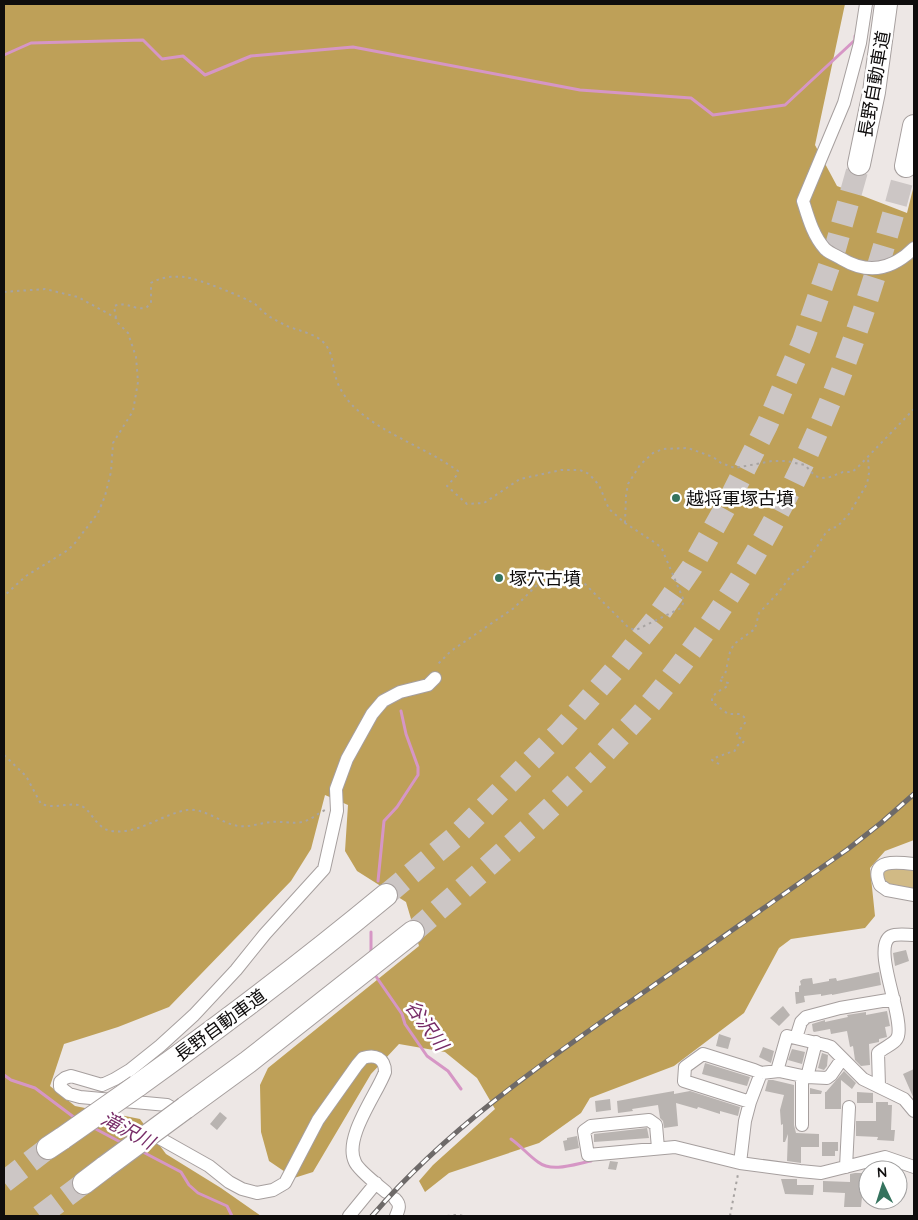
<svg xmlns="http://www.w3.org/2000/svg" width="918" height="1220" font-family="Quicksand,'Noto Sans JP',sans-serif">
	<rect width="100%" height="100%" fill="#ede7e5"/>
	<path fill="#d1ba85" d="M 890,866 L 914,867 L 914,891 L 886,884 C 883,875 882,872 890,866 Z"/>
	<path fill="#bea058" d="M 4,4 L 845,4 L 815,145 L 837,186 L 907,213 L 914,185 L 914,840 L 885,851 L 870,868 L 875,916 L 865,928 L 791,939 L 779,948 L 744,1013 L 674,1066 L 590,1098 L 581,1113 L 539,1143 L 449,1173 L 425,1192 L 419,1181 L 433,1165 L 495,1109 L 477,1078 L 445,1052 L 399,1044 L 371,1074 L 313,1172 L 294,1178 L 269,1161 L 261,1132 L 260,1085 L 268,1068 L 419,946 L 406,902 L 357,871 L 345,851 L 348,805 L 325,795 L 311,849 L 291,881 L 169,1007 L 118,1027 L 64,1044 L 50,1086 L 75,1106 L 140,1119 L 166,1154 L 221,1188 L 261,1216 L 4,1216 Z"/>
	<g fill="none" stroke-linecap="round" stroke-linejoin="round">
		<path stroke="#d696c5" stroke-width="3" d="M 4,55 L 31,43 L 143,40 L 162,59 L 183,56 L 205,75 L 251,56 L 353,47 L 580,90 L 691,98 L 713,115 L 785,105 L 855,40 L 855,36
			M 378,881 L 384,821 L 397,807 L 418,775 L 418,767 L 406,734 L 401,711
			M 371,953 L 371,932
			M 375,975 L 402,1014 L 405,1024 L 427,1056 L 448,1071 L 461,1089
			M 4,1075 L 11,1080 L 35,1088 L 75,1118
			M 92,1127 L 124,1144
			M 511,1139 C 521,1146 528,1155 538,1162 C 552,1173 575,1164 591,1161
			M 141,1151 L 181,1172 L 189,1185 L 198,1193 L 227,1206 L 232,1216"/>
	</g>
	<path fill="#b9b4b1" d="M 906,950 L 909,961 L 895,966 L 893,953 Z
		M 879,972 L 881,985 L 832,995 L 832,994 L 821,996 L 821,994 L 804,996 L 805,1002 L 796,1004 L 795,992 L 799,992 L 799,986 L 801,985 L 800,981 L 803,979 L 812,978 L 813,984 L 829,981 L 829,979 L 836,978 L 837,981 Z
		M 783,1006 L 790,1015 L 779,1026 L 770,1018 Z
		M 887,1011 L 890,1026 L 885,1027 L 887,1037 L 879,1039 L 879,1042 L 869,1044 L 870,1065 L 861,1066 L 855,1060 L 853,1046 L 850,1047 L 847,1031 L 831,1034 L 830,1029 L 814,1032 L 813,1031 L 812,1024 L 825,1020 L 825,1022 L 848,1017 L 847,1015 L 866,1012 L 866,1015 Z
		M 719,1034 L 731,1038 L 728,1049 L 716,1046 Z
		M 763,1047 L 774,1051 L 771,1063 L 759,1057 Z
		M 792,1049 L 805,1052 L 802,1064 L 788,1060 Z
		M 822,1053 L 828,1055 L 827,1066 L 824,1070 L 818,1068 Z
		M 705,1063 L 750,1077 L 747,1086 L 702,1074 Z
		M 914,1069 L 914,1099 L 903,1074 Z
		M 844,1071 L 856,1083 L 852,1089 L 841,1080 L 841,1109 L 825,1109 L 825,1092 L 826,1092 Z
		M 768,1080 L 773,1080 L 794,1085 L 794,1125 L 796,1133 L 819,1134 L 819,1147 L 801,1147 L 801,1163 L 787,1161 L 788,1134 L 785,1142 L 783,1142 L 783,1124 L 781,1125 L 780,1110 L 784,1095 L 765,1091 Z
		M 810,1088 L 822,1091 L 821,1094 L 810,1094 Z
		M 674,1091 L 674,1094 L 690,1091 L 740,1107 L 738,1116 L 720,1111 L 720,1114 L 698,1107 L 697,1109 L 676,1103 L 678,1126 L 664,1128 L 663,1121 L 660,1118 L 658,1105 L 632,1109 L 633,1111 L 618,1113 L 617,1101 Z
		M 857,1092 L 873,1093 L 873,1103 L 857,1103 Z
		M 610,1099 L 611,1110 L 596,1112 L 595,1101 Z
		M 876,1102 L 888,1102 L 888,1105 L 892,1105 L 891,1130 L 895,1130 L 894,1141 L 877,1140 L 878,1137 L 856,1136 L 856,1121 L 876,1121 Z
		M 220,1112 L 227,1118 L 217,1130 L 210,1124 Z
		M 647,1128 L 649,1138 L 594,1142 L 594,1134 Z
		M 577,1136 L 579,1148 L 565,1151 L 563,1141 L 567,1140 L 567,1138 Z
		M 822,1142 L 838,1142 L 838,1151 L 835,1151 L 835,1156 L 822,1156 Z
		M 610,1161 L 618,1162 L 616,1170 L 608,1169 Z
		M 855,1173 L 867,1173 L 867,1182 L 864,1182 L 864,1187 L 863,1187 L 861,1207 L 844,1207 L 845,1193 L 823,1192 L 823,1181 L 850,1182 L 850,1174 Z
		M 781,1179 L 797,1179 L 797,1185 L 814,1185 L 813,1195 L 785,1194 Z"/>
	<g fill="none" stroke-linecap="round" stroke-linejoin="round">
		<path stroke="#ccc6c5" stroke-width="22" stroke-dasharray="22 11" stroke-linecap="butt" d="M 386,895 L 456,836 L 559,733 L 614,671 L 655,620 L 692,567 L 725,508 L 767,425 L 803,341 L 835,249 L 859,164
			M 413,932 C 481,873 549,813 610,747 C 625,731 641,715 654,699 C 711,629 761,551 800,470 C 846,373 879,271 906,166
			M 4,1182 L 48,1148
			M 40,1216 L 84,1183"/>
		<defs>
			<path id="minor" d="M 866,4 L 860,43 L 844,103 L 803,201 C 808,217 813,236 825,249 C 829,253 837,256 842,259 C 869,275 893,269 914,248
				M 914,864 C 898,862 868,858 880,885 L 887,890 L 914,895
				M 796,1038 L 801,1022 L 806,1017 L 840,1008 L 894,999
				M 777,1071 L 787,1036 L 825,1045 L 831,1047 L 863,1079 L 904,1099 L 914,1111
				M 802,1076 L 802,1125
				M 807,1077 L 816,1042
				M 879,1086 L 878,1053 C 884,1047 896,1044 898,1036 C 904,1015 871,947 891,936 C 897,933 908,935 914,935
				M 750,1102 L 684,1081 L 685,1067 L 703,1054 L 754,1070 L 761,1073
				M 177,1119 L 172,1108 L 167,1105 L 80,1097 L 69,1094 L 60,1087 L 60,1082 L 65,1078 L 71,1076 L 102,1085 L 115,1079 L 130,1070 L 160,1046 L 194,1015 L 236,970 L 265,934 L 324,869 L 337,811 L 336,789 L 347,759 L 372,714 L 383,701 L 400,692 L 428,685 L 435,678
				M 163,1126 L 159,1133 L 161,1139 L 209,1166 L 229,1182 L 242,1189 L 257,1193 L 273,1190 L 285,1183 L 318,1120 L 357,1065 L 363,1058 C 375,1054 385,1058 385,1072 C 377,1094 343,1138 355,1162 C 358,1170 379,1186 386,1192
				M 658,1148 L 656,1125 L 649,1120 L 591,1126 L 584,1131 L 588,1155 L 675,1147 L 740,1163 L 800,1171 L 821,1173 L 885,1157 L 914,1167
				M 740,1163 L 745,1121 L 750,1102 L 761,1073 L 779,1071 L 807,1077 L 827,1078 L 831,1075 L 842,1059
				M 846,1167 L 849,1107
				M 395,1199 C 401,1205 399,1209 396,1216
				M 349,1216 L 376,1183"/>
			<path id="motorway" d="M 859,164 L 874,92 L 886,4
				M 906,166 L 914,126
				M 137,1086 C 222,1025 305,962 386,895
				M 185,1108 L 248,1062 L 413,932
				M 48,1148 L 63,1138
				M 84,1183 L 105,1167"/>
		</defs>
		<use href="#minor" stroke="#a69f9e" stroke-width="14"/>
		<use href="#motorway" stroke="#a69f9e" stroke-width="24"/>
		<path stroke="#a7a3a1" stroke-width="2" stroke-dasharray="2.5 4" stroke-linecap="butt" d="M 4,292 L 45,289 L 78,297 L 116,318 L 118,323 L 128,333 L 136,357 L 138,382 L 133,411 L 113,443 L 111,472 L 105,496 L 98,513 L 75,543 L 68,550 L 26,576 L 4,596
			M 116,318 L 114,306 C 129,301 131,310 146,308 L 151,303 L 151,283 C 161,277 172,276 184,277 C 197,278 244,297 255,304 C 259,307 262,311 266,314 C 271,318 277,321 283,324 C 296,331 314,332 324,343 C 334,354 332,366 336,378 C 339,389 347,400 354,407 C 384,435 425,447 458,471 L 457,475 L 447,486 L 467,504 L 484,503 L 520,479 L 561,470 L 580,470 L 589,474 L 599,485 L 609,509 L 625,523 L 657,544 L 662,549 L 684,601 L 681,608 L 636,630 L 629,628 L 585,584 L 569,572 L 555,572 L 543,579 L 514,608 L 451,651 L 436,666
			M 625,523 L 626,496 L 628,484 L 640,465 L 653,453 L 663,449 L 688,448 L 713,457 L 721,463 L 735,468 L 772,461 L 786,461 L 805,465 L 815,476 L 822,478 L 830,477 L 843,472 L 852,472 L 857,468 L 914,409
			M 4,755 L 26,776 L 41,804 C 56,809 66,803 79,805 C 91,808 95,828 111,831 C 138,835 162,814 187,810 C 204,808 218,821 234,825 C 246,829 259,823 271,822 C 281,821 292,824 302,822 C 311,820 317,814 325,810
			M 719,764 L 712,760 L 713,758 C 721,757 726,752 734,752 L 738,745 L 742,744 L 744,741 L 736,735 L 745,723 L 744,717 L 740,714 L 728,714 L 712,702 L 712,698 L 717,692 L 728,686 L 728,683 L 719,680 L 725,675 L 730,652 L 734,644 L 755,629 L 759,613 L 778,593 L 794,572 L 805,566 L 825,534 L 831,528 L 837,527 L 849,514 L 867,484 L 869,473 L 868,457
			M 447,1216 L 457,1215 L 465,1216
			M 730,1216 L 738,1174"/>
		<use href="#minor" stroke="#fff" stroke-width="12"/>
		<use href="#motorway" stroke="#fff" stroke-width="22"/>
		<defs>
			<path id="rail" d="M 372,1216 C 447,1129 541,1064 634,999 C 706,949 777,899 848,849 L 881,823 L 914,794"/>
		</defs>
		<use href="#rail" stroke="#6e6a69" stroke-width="5"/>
		<use href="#rail" stroke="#fff" stroke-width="3" stroke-dasharray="9" stroke-linecap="butt"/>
		<defs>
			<path id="motorway-bridge" d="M 63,1138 L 137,1086
				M 105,1167 L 185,1108"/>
		</defs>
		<use href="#motorway-bridge" stroke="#a69f9e" stroke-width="24" stroke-linecap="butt"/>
		<use href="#motorway-bridge" stroke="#fff" stroke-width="22"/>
	</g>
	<g fill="#35735e" stroke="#fff" stroke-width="2">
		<circle cx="676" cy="498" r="5"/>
		<circle cx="499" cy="578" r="5"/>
	</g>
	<g text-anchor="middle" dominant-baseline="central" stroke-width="5" stroke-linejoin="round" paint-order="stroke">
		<g font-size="18" fill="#0f0d0d" stroke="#fff">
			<text transform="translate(874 84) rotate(-80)">長野自動車道</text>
			<text transform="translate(220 1025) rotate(-36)">長野自動車道</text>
		</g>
		<g font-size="18" fill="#0f0d0d" stroke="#fff" text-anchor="start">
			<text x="686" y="498">越将軍塚古墳</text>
			<text x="509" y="578">塚穴古墳</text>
		</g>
		<g font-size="19" font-style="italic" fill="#782d68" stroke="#fff">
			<text transform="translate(427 1025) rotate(54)">谷沢川</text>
			<text transform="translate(128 1130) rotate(28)">滝沢川</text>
		</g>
	</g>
	<rect width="918" height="1220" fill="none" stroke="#0f0d0d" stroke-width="10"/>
	<g transform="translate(883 1185) rotate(356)"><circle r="24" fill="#ffffff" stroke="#9f9e9e"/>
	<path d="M0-4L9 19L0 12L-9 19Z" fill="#35735e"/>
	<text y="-8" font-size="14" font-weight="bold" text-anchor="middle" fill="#0f0d0d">N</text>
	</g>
</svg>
